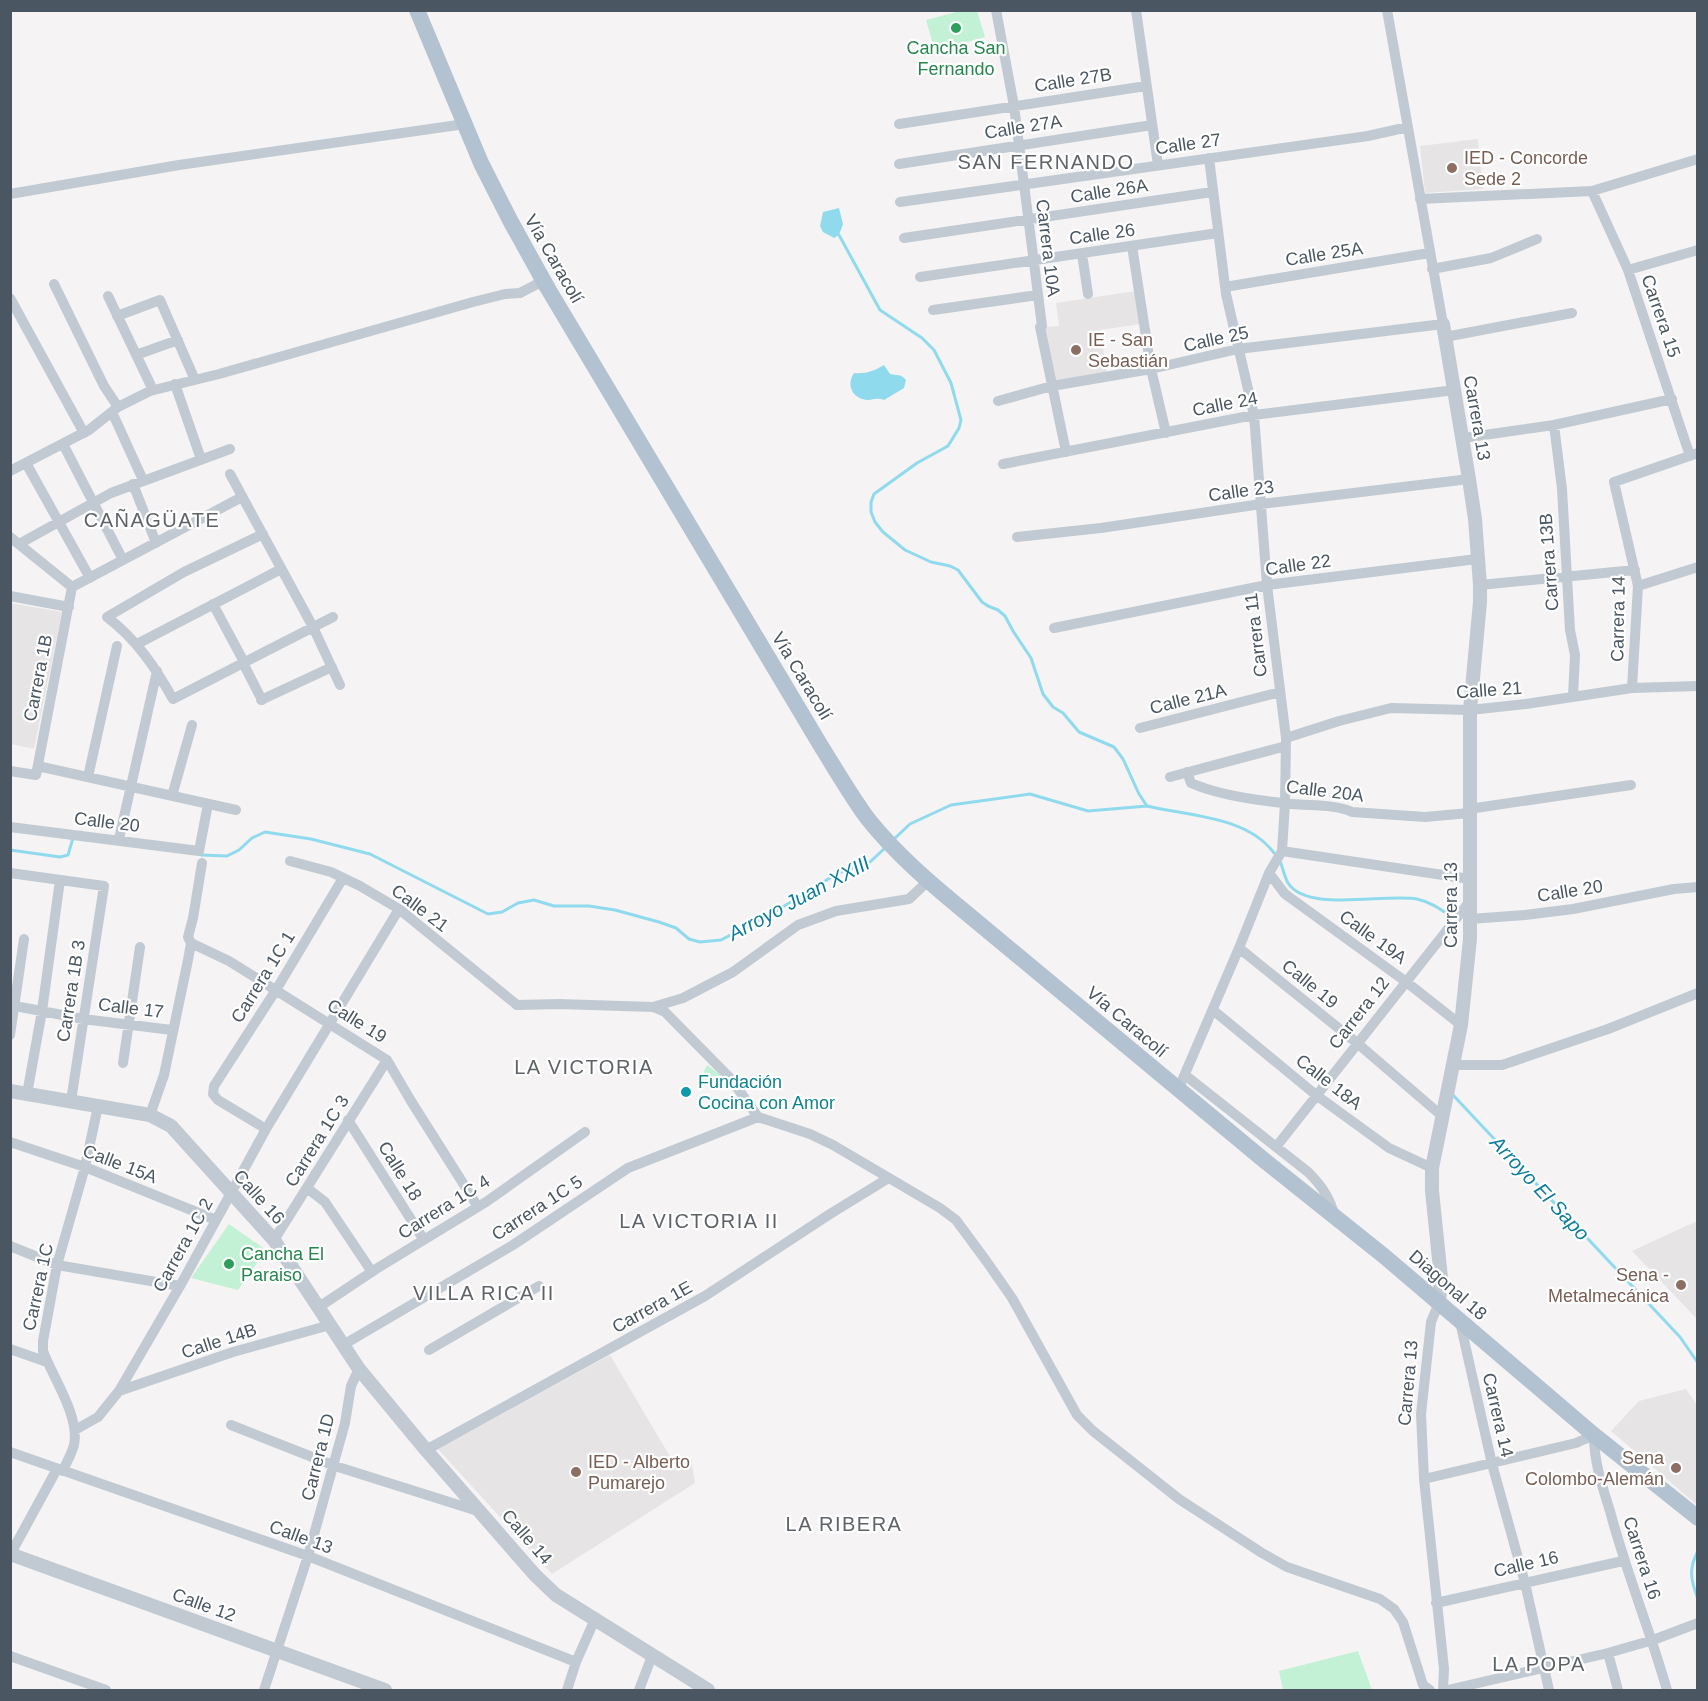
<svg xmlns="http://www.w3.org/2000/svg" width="1708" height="1701" font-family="Helvetica,sans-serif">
	<rect width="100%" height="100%" fill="#f5f3f3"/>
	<path fill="#e6e4e5" d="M 1478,139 L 1483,189 L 1425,193 L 1420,146 Z
		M 1136,291 L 1140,324 L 1100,330 L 1107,372 L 1055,382 L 1044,327 L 1059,326 L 1056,303 Z
		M 10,603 L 62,612 L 34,749 L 11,744 Z
		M 1697,1221 L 1697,1319 L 1632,1251 Z
		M 610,1355 L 672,1460 L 691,1458 L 695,1483 L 552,1574 L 438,1449 Z
		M 1686,1389 L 1697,1405 L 1697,1505 L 1611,1431 L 1639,1401 Z"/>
	<path fill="#c3f1d5" d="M 960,11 L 977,11 L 985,37 L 935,51 L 926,20 Z
		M 707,1065 L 733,1084 L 732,1089 L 701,1078 Z
		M 229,1224 L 266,1250 L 238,1290 L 191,1278 Z
		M 1358,1651 L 1372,1690 L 1283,1690 L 1279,1671 Z"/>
	<path fill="#90daee" d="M 839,208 L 843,224 L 839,235 L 834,238 L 823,232 L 820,226 L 823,212 Z
		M 884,365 L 890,374 C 897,376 900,373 906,380 L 904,388 L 884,400 C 878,398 875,399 869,400 C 854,400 845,386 854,373 C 866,374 874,371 884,365 Z"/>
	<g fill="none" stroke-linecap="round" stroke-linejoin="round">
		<path stroke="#90daee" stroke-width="3" d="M 839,235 L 880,310 L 922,338 L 934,350 L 951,383 L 961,420 L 959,428 L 948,446 L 917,463 L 874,494 L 871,502 L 871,512 L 875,522 L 883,532 L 905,550 L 931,562 L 950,566 L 958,570 L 982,602 L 988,606 L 998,610 L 1005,616 L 1013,631 L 1031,658 L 1043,694 L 1053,707 L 1063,713 L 1079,732 L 1114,747 L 1123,759 L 1139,794 L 1147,806 C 1188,816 1247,816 1274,853
			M 894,839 L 910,824 L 951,805 L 1030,794 L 1088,811 L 1147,806
			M 10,850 L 60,857 L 68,855 L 73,838
			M 201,855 L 227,856 L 239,850 L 252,838 L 265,832 L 311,839 L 370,854 L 488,914 L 502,912 L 518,903 L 534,900 L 554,906 L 589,906 L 615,910 L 659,922 L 676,928 L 689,939 L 700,942 L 721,940 L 773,913 L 838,873 L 870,862 L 885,848
			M 1280,861 C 1283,868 1284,876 1288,883 C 1307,913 1385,893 1417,899 C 1430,902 1439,908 1450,916
			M 1453,1095 L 1680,1337 L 1698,1363
			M 1698,1551 C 1688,1569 1691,1581 1698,1599"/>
		<path stroke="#c1cad2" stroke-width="10" d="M 996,10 L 1014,106 L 1042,326 L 1040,327 L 1066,452
			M 1136,10 L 1158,165
			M 899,124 L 1146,86
			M 899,164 L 1152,125
			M 1592,191 L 1628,270 L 1690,456
			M 10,194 L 179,165 L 465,124
			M 1420,199 L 1592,191 L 1698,159
			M 900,202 L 1368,136 L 1408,127
			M 904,238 L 1212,192
			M 1132,246 L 1151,369 L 1166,433
			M 1082,254 L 1088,294
			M 1432,269 L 1491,258 L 1537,239
			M 1628,270 L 1698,250
			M 920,277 L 1218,233
			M 54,284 L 104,386 L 118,407
			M 1225,287 L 1429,253
			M 108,296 L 153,390
			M 10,298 L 84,433
			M 933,310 L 1038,295
			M 117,316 L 160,300 L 195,380
			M 1445,337 L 1572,313
			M 136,355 L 178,340
			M 175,384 L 201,459
			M 998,401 L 1052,386 L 1151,369 L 1238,349 L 1443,324 L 1387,10
			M 112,412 L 143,480
			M 1554,425 L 1562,489 L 1570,630 L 1575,655 L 1573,696
			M 1463,438 L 1554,425 L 1672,399
			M 63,444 L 123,560
			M 26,463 L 90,578
			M 1003,464 L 1254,415 L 1455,390
			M 10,471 L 89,430 L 118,407 L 150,391 L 219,374 L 473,302 L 505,294 L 520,293 L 543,281
			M 230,474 L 313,627 L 340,685
			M 133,484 L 156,543
			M 263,534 L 184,572 L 107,617 C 137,640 155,667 173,699 L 333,617
			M 10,537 L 72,587
			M 1017,537 L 1101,528 L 1261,504 L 1469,479
			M 19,544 L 111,493 L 230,449
			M 1480,585 L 1635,570
			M 1638,586 L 1698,567
			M 72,587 L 242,497
			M 10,596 L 69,607
			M 213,604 L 244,662
			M 1054,628 L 1267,585 L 1477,559
			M 137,644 L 281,569
			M 243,663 L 262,700
			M 1632,688 L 1638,586 L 1614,482 L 1698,453
			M 261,700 L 332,667
			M 1140,728 L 1280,692
			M 1286,738 L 1339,721 L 1391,708 L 1470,710 L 1526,704 L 1632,688 L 1698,686
			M 38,766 L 236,810
			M 10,771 L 36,775 L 72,587
			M 1187,772 L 1191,783 C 1220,796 1261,801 1292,804 C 1312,806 1334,804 1352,812 L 1425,817 L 1469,813
			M 88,777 L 117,646
			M 1170,777 L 1286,746
			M 172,796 L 192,725
			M 1469,809 L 1631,785
			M 10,827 L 199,851 L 208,804
			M 119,839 L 157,671
			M 1282,851 L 1470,879
			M 290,861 L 331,872 L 360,886 L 399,909 L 517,1005 L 559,1004 L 653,1007 L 665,1012 L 731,1079 L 758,1117 L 810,1134 L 833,1145 L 940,1208 L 956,1220 L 987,1262 L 1012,1298 L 1077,1415 L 1093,1431 L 1179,1499 L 1262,1553 L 1287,1567 L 1380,1599 L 1394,1609 L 1403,1622 L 1423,1685 L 1430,1690
			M 10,873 L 104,886 L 71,1101
			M 1269,873 L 1285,894 L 1405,981 L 1461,1025
			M 1470,919 L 1525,915 L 1573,909 L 1674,889 L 1698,887
			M 191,943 L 229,961 L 387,1060 L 411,1101 L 478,1207
			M 1239,948 L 1357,1043 L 1442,1116
			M 15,1006 L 83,1019 L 172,1030
			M 653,1007 L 683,998 L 733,972 L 798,925 L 836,911 L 909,899 L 928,881
			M 1213,1010 L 1316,1095 L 1389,1148 L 1432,1168
			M 10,1035 L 24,939
			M 123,1063 L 140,947
			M 1454,1065 L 1502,1065 L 1608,1029 L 1698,993
			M 1185,1075 L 1308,1172 C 1322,1186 1330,1198 1335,1217
			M 1178,1090 L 1239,948 L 1269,873 L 1282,851 L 1285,803 L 1286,738 L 1267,585 L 1254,415 L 1226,294 L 1209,158
			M 27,1094 L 42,1011 L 60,880
			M 150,1115 L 164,1075 L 188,960 L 191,943 L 188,937 L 193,918 L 202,863
			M 348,1120 L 424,1240
			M 266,1129 L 218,1100 L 213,1094 L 214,1086 L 276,990 L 343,878
			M 10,1142 L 85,1167 L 216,1220
			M 1276,1147 L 1470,901
			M 307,1188 L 325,1202 L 372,1272
			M 274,1240 L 387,1060
			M 10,1246 L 57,1265 L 180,1286
			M 1439,1303 L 1431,1322 L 1421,1414 L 1424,1479 L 1444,1669 L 1443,1690
			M 319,1307 L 376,1269 L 486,1202 L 585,1132
			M 1460,1322 L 1492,1464 L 1525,1583 L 1549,1690
			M 343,1345 L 513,1245 L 628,1168 L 758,1117
			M 10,1349 L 47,1362
			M 429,1350 L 539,1286
			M 119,1391 L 233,1352 L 330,1325
			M 231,1425 L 335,1466 L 481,1512
			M 75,1430 L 98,1417 L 119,1391 L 180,1286 L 266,1129 L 399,909
			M 426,1450 L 705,1296 L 830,1214 L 887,1179
			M 10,1452 L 308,1556 L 576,1662
			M 63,1471 C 66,1463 72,1453 74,1445 C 80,1416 53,1378 43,1351 L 43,1341 L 57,1265 L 85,1167 L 98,1106
			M 1424,1479 L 1576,1443 L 1594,1435 C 1594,1462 1602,1486 1610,1511 C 1626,1572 1650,1630 1667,1690
			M 10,1555 L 57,1469
			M 1436,1603 L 1623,1561
			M 1608,1653 L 1618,1690
			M 10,1656 L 106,1690
			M 264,1690 L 308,1556 L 345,1423 L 351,1386 L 359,1369
			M 567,1690 L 576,1662 L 595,1619
			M 639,1690 L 652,1656
			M 1448,1690 L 1608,1653 L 1653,1640 L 1698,1623"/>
		<path stroke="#c1cad2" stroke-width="14" d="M 10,1091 L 150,1115 L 171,1126 L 274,1240 L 359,1369 L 426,1450 L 535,1575 L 556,1595 L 708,1690
			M 1439,1303 L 1441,1278 L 1432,1191 L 1432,1168 L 1461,1025 L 1470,939 L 1470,710 L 1480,602 L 1480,585 L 1475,519 L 1469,479 L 1443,324
			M 10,1554 L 385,1690"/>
		<path stroke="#b3c2d1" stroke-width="16" d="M 417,10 L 481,163 L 511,222 L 547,287 L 821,746 C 836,770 851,796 868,819 C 896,854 930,883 964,911 L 1265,1161 L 1384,1256 L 1594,1435 L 1698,1518"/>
	</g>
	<g fill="#2e9e5b" stroke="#fff" stroke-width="2">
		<circle cx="956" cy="28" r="6"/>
		<circle cx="229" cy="1264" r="6"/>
	</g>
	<g fill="#8d6e63" stroke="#fff" stroke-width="2">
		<circle cx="1452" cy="168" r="6"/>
		<circle cx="1076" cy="350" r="6"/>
		<circle cx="1681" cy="1285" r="6"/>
		<circle cx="1676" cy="1468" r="6"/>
		<circle cx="576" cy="1472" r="6"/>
	</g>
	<circle fill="#0f9aa8" stroke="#fff" stroke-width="2" cx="686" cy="1092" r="6"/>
	<g text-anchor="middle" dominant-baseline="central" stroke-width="4.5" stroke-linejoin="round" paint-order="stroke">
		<g font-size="18" fill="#27864d" stroke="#fff">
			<text x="956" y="48">Cancha San<tspan x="956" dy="21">Fernando</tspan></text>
			<text x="241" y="1254" text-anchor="start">Cancha El<tspan x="241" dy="21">Paraiso</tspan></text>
		</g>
		<g font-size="18" fill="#4a5661" stroke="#fff">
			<text transform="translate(1073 80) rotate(-9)">Calle 27B</text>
			<text transform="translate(1023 127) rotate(-9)">Calle 27A</text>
			<text transform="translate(1188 144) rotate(-8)">Calle 27</text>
			<text transform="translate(1109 191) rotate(-9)">Calle 26A</text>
			<text transform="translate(1102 234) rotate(-8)">Calle 26</text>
			<text transform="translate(1048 248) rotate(83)">Carrera 10A</text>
			<text transform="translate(1324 254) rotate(-9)">Calle 25A</text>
			<text transform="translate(554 259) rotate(60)">Vía Caracolí</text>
			<text transform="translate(1661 316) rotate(71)">Carrera 15</text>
			<text transform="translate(1216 339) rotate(-12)">Calle 25</text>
			<text transform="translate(1225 404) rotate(-11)">Calle 24</text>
			<text transform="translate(1477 418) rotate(80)">Carrera 13</text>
			<text transform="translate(1241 491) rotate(-8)">Calle 23</text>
			<text transform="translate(1549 562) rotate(-94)">Carrera 13B</text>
			<text transform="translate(1298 565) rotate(-8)">Calle 22</text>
			<text transform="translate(1618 619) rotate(-89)">Carrera 14</text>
			<text transform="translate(1256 635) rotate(-97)">Carrera 11</text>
			<text transform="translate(802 676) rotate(59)">Vía Caracolí</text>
			<text transform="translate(38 678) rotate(-79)">Carrera 1B</text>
			<text transform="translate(1489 690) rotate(-4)">Calle 21</text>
			<text transform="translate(1188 699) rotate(-14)">Calle 21A</text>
			<text transform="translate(1325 791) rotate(7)">Calle 20A</text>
			<text transform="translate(107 822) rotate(7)">Calle 20</text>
			<text transform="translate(1570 891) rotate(-9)">Calle 20</text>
			<text transform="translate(1451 905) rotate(-90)">Carrera 13</text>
			<text transform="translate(420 908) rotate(37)">Calle 21</text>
			<text transform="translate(1373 937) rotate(36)">Calle 19A</text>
			<text transform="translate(263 977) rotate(-58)">Carrera 1C 1</text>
			<text transform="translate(1310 984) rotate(39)">Calle 19</text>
			<text transform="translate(71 991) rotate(-81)">Carrera 1B 3</text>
			<text transform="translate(131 1008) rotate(7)">Calle 17</text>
			<text transform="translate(1359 1013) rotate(-52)">Carrera 12</text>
			<text transform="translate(357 1021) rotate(32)">Calle 19</text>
			<text transform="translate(1127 1022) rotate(40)">Vía Caracolí</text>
			<text transform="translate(1329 1082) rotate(38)">Calle 18A</text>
			<text transform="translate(317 1141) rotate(-58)">Carrera 1C 3</text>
			<text transform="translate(120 1164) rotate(21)">Calle 15A</text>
			<text transform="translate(400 1171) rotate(58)">Calle 18</text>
			<text transform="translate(259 1197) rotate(48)">Calle 16</text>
			<text transform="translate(444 1207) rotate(-32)">Carrera 1C 4</text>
			<text transform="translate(537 1208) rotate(-33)">Carrera 1C 5</text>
			<text transform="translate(183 1245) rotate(-61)">Carrera 1C 2</text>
			<text transform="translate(1448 1285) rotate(41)">Diagonal 18</text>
			<text transform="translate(38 1287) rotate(-78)">Carrera 1C</text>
			<text transform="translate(652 1307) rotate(-29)">Carrera 1E</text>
			<text transform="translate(219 1341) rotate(-18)">Calle 14B</text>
			<text transform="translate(1408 1383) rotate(-85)">Carrera 13</text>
			<text transform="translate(1498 1415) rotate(77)">Carrera 14</text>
			<text transform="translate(318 1457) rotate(-76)">Carrera 1D</text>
			<text transform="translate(301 1537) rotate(20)">Calle 13</text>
			<text transform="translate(527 1537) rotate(49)">Calle 14</text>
			<text transform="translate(1642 1558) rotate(72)">Carrera 16</text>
			<text transform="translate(1526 1564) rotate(-13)">Calle 16</text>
			<text transform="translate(204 1605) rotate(20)">Calle 12</text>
		</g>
		<g font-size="18" fill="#785e54" stroke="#fff" text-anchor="start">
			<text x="1464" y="158">IED - Concorde<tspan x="1464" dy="21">Sede 2</tspan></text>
			<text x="1088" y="340">IE - San<tspan x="1088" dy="21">Sebastián</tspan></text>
			<text x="1669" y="1275" text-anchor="end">Sena -<tspan x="1669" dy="21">Metalmecánica</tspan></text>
			<text x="1664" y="1458" text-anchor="end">Sena<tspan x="1664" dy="21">Colombo-Alemán</tspan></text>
			<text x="588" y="1462">IED - Alberto<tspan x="588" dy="21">Pumarejo</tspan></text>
		</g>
		<g font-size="18" fill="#0d838f" stroke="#fff" text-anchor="start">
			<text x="698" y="1082">Fundación<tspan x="698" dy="21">Cocina con Amor</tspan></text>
		</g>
		<g font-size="20" letter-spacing="1.5" fill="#5f6368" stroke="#fff">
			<text x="1046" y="162">SAN FERNANDO</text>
			<text x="152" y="520">CAÑAGÜATE</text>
			<text x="584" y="1067">LA VICTORIA</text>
			<text x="699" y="1221">LA VICTORIA II</text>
			<text x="484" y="1293">VILLA RICA II</text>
			<text x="844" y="1524">LA RIBERA</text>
			<text x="1539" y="1664">LA POPA</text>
		</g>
		<g font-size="20" font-style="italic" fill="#0c7c9b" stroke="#fff">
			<text transform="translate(799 898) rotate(-28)">Arroyo Juan XXIII</text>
			<text transform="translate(1540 1188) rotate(47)">Arroyo El Sapo</text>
		</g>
	</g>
	<rect width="1708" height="1701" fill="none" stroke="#4a5661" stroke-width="24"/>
</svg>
